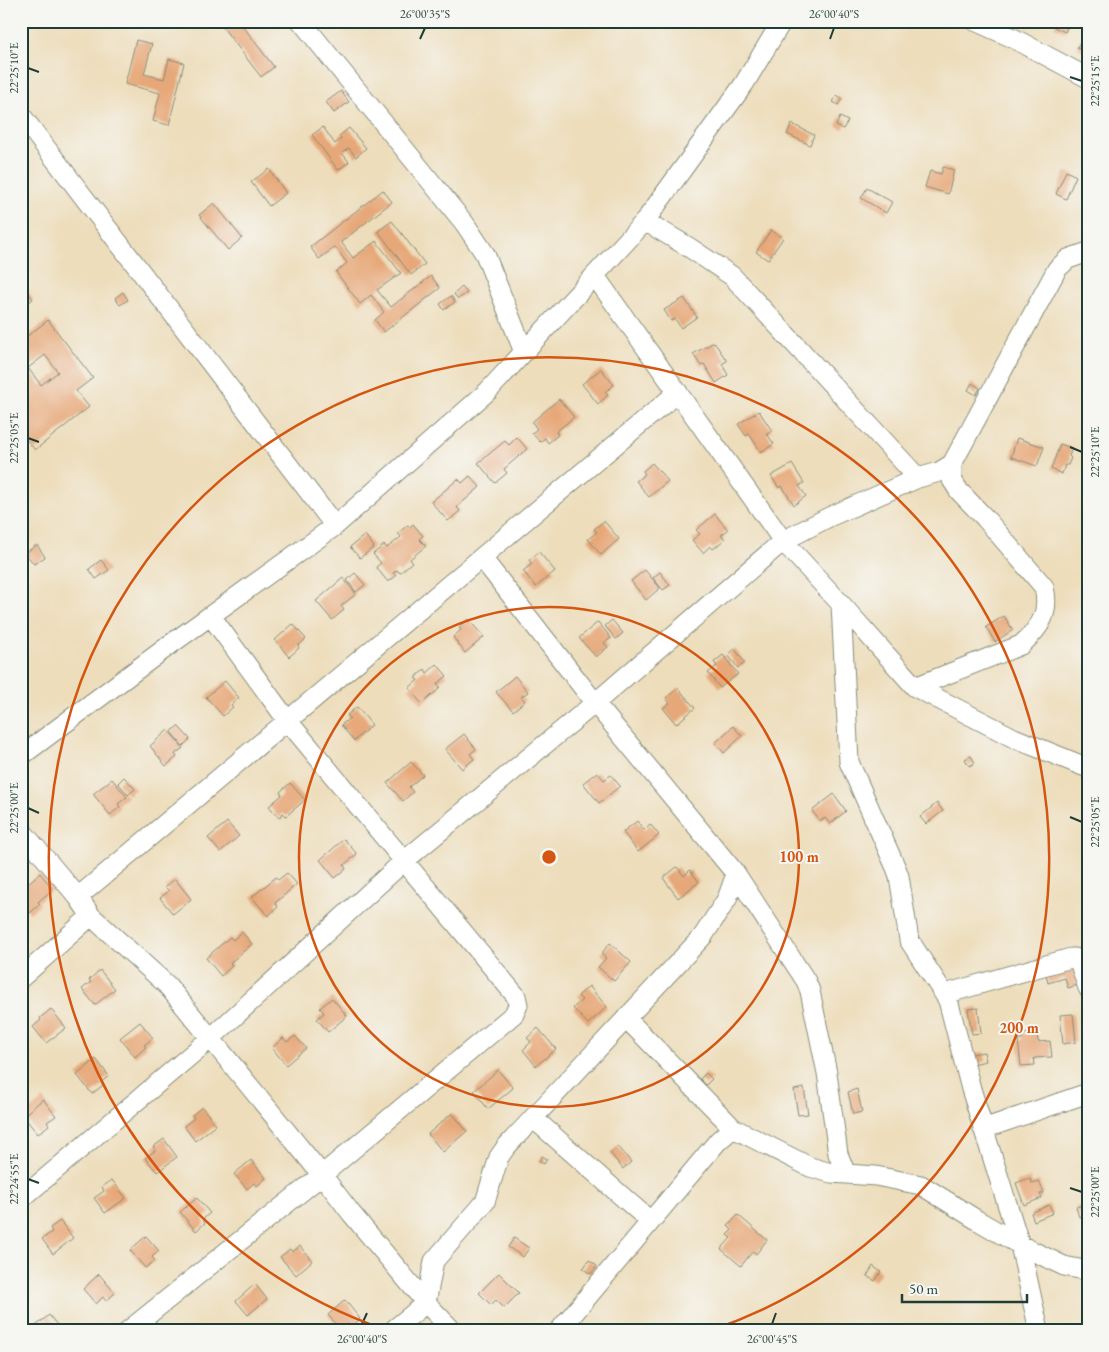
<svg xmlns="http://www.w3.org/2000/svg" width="1109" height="1352" font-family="'EB Garamond',serif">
	<rect width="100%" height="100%" fill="#f6f6f2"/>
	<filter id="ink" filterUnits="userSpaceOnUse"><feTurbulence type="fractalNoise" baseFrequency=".02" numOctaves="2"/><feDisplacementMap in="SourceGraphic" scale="10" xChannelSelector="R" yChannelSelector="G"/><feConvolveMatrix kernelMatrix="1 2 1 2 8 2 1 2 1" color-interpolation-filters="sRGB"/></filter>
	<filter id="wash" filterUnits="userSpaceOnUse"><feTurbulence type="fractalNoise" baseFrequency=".0096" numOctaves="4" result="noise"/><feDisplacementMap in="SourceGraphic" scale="20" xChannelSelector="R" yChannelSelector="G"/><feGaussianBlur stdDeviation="1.12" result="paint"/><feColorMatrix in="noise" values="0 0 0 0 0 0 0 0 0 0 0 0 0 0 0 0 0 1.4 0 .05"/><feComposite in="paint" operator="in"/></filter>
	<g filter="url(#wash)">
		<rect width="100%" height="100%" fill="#edddbb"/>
		<g id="blocks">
			<path fill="#e7a879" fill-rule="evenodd" d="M 218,21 L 239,21 L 274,67 L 261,77 Z
				M 1057,21 L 1070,21 L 1065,32 L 1054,27 Z
				M 1088,25 L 1088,53 L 1077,48 Z
				M 136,40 L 152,44 L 144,74 L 164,79 L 169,59 L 184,63 L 169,125 L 153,121 L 160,93 L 125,84 Z
				M 341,91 L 349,102 L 334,113 L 326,102 Z
				M 837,95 L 842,99 L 838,105 L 833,102 Z
				M 840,117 L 848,121 L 843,129 L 836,126 Z
				M 792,124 L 814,135 L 810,145 L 787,134 Z
				M 323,127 L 335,144 L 341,139 L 339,136 L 349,128 L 366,148 L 356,157 L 349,148 L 342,153 L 349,162 L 338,170 L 312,135 Z
				M 943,167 L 954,170 L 948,194 L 925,187 L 930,171 L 941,174 Z
				M 269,169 L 286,193 L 269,206 L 251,182 Z
				M 1066,171 L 1076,176 L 1066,199 L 1056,194 Z
				M 867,188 L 892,202 L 886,213 L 861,198 Z
				M 383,190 L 392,202 L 341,242 L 353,258 L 376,241 L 401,273 L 377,290 L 391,307 L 431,276 L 440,288 L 384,332 L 375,320 L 384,312 L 371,295 L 360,304 L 336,272 L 347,263 L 335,247 L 319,259 L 310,247 Z
				M 214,203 L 242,238 L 228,250 L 199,215 Z
				M 392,221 L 425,264 L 411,275 L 378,231 Z
				M 771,230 L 783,238 L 768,260 L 756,252 Z
				M 24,287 L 33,299 L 21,308 L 21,289 Z
				M 462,287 L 467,293 L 458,299 L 454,294 Z
				M 123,292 L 128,300 L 120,305 L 115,298 Z
				M 451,296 L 455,302 L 444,310 L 440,304 Z
				M 684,298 L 697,317 L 681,328 L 675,319 L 671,321 L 664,310 Z
				M 48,320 L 93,378 L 76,391 L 89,407 L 35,450 L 21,433 L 21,341 ZM 45,355 L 58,372 L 41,385 L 28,368 Z
				M 714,342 L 727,361 L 722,364 L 728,375 L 716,383 L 704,364 L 701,366 L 693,354 Z
				M 601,369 L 614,385 L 605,392 L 608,395 L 598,404 L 582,384 Z
				M 972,383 L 980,388 L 976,395 L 968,390 Z
				M 559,399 L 574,417 L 556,432 L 558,435 L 548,443 L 545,438 L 540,442 L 532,433 L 537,429 L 532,422 Z
				M 759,411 L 772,431 L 767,434 L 774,444 L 761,452 L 749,434 L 746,436 L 738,424 Z
				M 517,437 L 527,449 L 504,469 L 507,473 L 495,483 L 478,463 L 505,441 L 509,445 Z
				M 1017,438 L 1044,447 L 1037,466 L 1011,457 Z
				M 1060,444 L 1072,448 L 1069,456 L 1071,458 L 1068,465 L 1065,465 L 1062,474 L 1051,469 Z
				M 652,463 L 668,481 L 649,497 L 636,481 L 645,474 L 643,471 Z
				M 792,464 L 804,483 L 799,486 L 806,496 L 794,505 L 782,486 L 779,488 L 771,476 Z
				M 470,476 L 480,487 L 457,507 L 460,511 L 448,521 L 431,502 L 458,479 L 462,483 Z
				M 715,514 L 728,530 L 721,535 L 725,539 L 713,549 L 710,546 L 703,553 L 692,540 L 700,534 L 696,530 Z
				M 604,521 L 619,539 L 601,555 L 588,539 L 597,532 L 594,529 Z
				M 413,524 L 423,536 L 419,539 L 426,546 L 410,559 L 412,562 L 400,573 L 397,570 L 393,573 L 396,576 L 388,582 L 376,567 L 381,563 L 373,554 L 384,545 L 387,548 L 401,537 L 398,533 L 408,525 L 410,527 Z
				M 365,535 L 374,547 L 360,558 L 350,547 Z
				M 37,545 L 45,557 L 34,564 L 25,553 Z
				M 539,552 L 555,571 L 536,587 L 523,571 L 532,564 L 529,560 Z
				M 101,560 L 109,570 L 96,579 L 89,569 Z
				M 645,570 L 660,588 L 646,600 L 631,581 Z
				M 660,572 L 670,585 L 663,590 L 653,578 Z
				M 355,573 L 365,585 L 356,592 L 347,580 Z
				M 343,578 L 356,594 L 341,606 L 344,610 L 332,620 L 316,601 Z
				M 1004,616 L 1013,630 L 995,642 L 986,627 Z
				M 468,619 L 484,637 L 465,653 L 453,637 L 461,630 L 459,627 Z
				M 612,620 L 623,633 L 616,639 L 605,626 Z
				M 598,622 L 611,638 L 604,643 L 608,647 L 596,657 L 579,638 Z
				M 293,624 L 306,639 L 298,646 L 299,648 L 289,657 L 275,640 Z
				M 735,649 L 745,663 L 738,668 L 728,655 Z
				M 723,655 L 738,674 L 720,688 L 708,673 L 717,666 L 714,662 Z
				M 437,664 L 447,676 L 437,684 L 440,688 L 422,704 L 409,688 L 418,680 L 415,678 L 425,669 L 427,673 Z
				M 515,676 L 528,692 L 521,697 L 525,701 L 513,711 L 496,692 Z
				M 225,681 L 239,698 L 231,705 L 233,707 L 223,716 L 206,697 Z
				M 678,688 L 695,708 L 676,724 L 663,708 L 670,703 L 666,698 Z
				M 357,707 L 372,725 L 354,741 L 341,725 L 350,718 L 347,715 Z
				M 178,726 L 190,739 L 183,746 L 171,732 Z
				M 733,726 L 742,736 L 724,753 L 715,743 Z
				M 168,730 L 183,748 L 175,754 L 177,757 L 166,766 L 150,746 Z
				M 464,734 L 476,749 L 470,754 L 474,759 L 462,769 L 445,749 Z
				M 971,756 L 975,763 L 969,766 L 965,759 Z
				M 411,762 L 423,775 L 409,787 L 413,792 L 403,801 L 387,783 Z
				M 597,772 L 604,780 L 611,775 L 620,786 L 599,803 L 583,783 Z
				M 124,777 L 135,789 L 128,795 L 118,783 Z
				M 112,779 L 127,797 L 118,804 L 120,807 L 110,815 L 93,794 Z
				M 290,783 L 305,800 L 286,816 L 283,813 L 279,818 L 269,806 L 282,795 L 280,792 Z
				M 834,794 L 846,811 L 830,824 L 825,818 L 820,821 L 812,811 Z
				M 937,803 L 943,811 L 926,824 L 920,817 Z
				M 637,821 L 644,830 L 650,824 L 659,835 L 638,852 L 623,832 Z
				M 227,822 L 239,836 L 220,852 L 208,838 Z
				M 344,839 L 357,854 L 344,865 L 346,869 L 335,878 L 320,860 Z
				M 677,867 L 684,876 L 690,870 L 699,882 L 678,898 L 663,878 Z
				M 40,873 L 53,889 L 38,902 L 40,904 L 30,913 L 21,902 L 21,889 Z
				M 287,873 L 297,884 L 275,903 L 278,907 L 268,916 L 252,897 L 276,877 L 278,880 Z
				M 175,879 L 191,899 L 173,914 L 160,898 L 169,891 L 165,887 Z
				M 242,932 L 252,944 L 230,963 L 232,966 L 221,976 L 206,958 L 230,937 L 233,940 Z
				M 610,943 L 631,962 L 614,981 L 598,967 L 606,958 L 601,954 Z
				M 1073,966 L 1078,985 L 1068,988 L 1065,978 L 1048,983 L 1046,974 Z
				M 100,970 L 115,989 L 95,1005 L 82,989 L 91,982 L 89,980 Z
				M 589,986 L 607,1007 L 588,1024 L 573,1008 L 582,1000 L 578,996 Z
				M 332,998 L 347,1016 L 328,1032 L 317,1019 L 324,1013 L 320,1008 Z
				M 978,1008 L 981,1033 L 972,1034 L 968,1009 Z
				M 51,1009 L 66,1028 L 46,1043 L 33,1027 L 41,1020 L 40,1018 Z
				M 1073,1014 L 1076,1042 L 1063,1044 L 1060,1015 Z
				M 140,1022 L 153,1038 L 144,1045 L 146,1047 L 135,1057 L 120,1038 Z
				M 538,1028 L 556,1049 L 536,1066 L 523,1050 L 531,1042 L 527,1038 Z
				M 1037,1033 L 1038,1042 L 1050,1041 L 1052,1057 L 1034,1058 L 1035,1065 L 1021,1066 L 1018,1040 L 1022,1040 L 1022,1034 Z
				M 295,1036 L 306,1048 L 286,1065 L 272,1048 L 283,1038 L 287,1042 Z
				M 984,1052 L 986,1061 L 973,1064 L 971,1054 Z
				M 96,1059 L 109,1076 L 101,1082 L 103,1085 L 92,1094 L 77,1075 Z
				M 498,1070 L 513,1088 L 488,1109 L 474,1091 Z
				M 706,1073 L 712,1079 L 706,1085 L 700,1079 Z
				M 804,1088 L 808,1114 L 798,1115 L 794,1090 Z
				M 857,1089 L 862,1112 L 853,1114 L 848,1092 Z
				M 43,1099 L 56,1116 L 47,1122 L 49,1125 L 38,1134 L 23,1116 Z
				M 202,1107 L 216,1125 L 195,1141 L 184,1126 L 194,1118 L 192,1115 Z
				M 452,1113 L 467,1131 L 443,1152 L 428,1134 Z
				M 164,1139 L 177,1157 L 157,1172 L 145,1158 L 156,1150 L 153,1147 Z
				M 618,1146 L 631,1162 L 623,1169 L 610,1153 Z
				M 542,1156 L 547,1159 L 544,1164 L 539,1161 Z
				M 251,1160 L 266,1178 L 257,1186 L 254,1183 L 247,1189 L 234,1174 Z
				M 1030,1178 L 1032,1183 L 1039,1181 L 1044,1193 L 1040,1194 L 1042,1198 L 1024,1205 L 1016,1183 Z
				M 112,1180 L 126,1198 L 105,1213 L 94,1198 L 104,1191 L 102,1187 Z
				M 197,1198 L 210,1213 L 203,1219 L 205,1223 L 196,1231 L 180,1212 Z
				M 1088,1204 L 1088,1215 L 1079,1217 L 1076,1207 Z
				M 1049,1205 L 1053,1213 L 1034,1221 L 1031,1213 Z
				M 738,1215 L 767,1240 L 756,1254 L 753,1251 L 741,1266 L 721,1249 L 731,1238 L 727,1235 L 732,1230 L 728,1226 Z
				M 60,1221 L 73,1238 L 53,1254 L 42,1239 L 52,1232 L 50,1228 Z
				M 146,1236 L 159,1251 L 152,1257 L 155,1261 L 145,1268 L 130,1250 Z
				M 514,1238 L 529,1248 L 523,1257 L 508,1247 Z
				M 300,1246 L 312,1261 L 296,1275 L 280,1257 L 290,1249 L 292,1252 Z
				M 589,1260 L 597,1266 L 591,1274 L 583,1269 Z
				M 873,1266 L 881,1272 L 875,1281 L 867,1276 Z
				M 499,1273 L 519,1293 L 504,1308 L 496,1300 L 491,1305 L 479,1293 Z
				M 99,1274 L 115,1293 L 106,1301 L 103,1297 L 96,1304 L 83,1289 Z
				M 255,1284 L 267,1299 L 248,1315 L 236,1301 Z
				M 345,1300 L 360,1319 L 351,1327 L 348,1324 L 341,1330 L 328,1315 Z
				M 49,1315 L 62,1331 L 34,1331 L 32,1329 Z"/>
		</g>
	</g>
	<g filter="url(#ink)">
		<use href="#blocks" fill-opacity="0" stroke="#868d78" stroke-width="1"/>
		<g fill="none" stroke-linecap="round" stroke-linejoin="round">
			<defs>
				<path id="minor" d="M 301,21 L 465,224 L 485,254 L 524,352
					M 975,21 L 1013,38 L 1088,78
					M 21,115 L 335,526
					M 645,221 L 690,248 L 732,276 L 918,478
					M 1088,252 L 1068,259 L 1057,269 L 952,464 L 939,472 L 918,478 L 829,517 L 783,541 L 841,604 L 915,687 L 1014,738 L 1088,768
					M 482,558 L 595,703 L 736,874 L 806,981 L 810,991 L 827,1073 L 838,1154 L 846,1174
					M 841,604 L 849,762 L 896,868 L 899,876 L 909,940 L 948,1000 L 971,1089 L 1020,1245 L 1039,1331
					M 915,687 L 1021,645 C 1041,627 1050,613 1044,587 L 985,518 L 959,491 L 952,480 L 952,464
					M 21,756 L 171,644 L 335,526 L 488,391 L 645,221 L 744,84 L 782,21
					M 21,830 L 78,897 L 91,916 L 167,985 L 322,1175 L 351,1213 L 426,1303 L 453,1331
					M 78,897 L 678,392
					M 21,978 L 91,916
					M 945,994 L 1071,958 L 1075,958 L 1079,961 L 1088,988
					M 626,1018 L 733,1128 L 810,1167 L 831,1173 L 876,1176 L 921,1185 L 977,1220 L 1020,1245 L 1064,1266 L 1084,1270 L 1088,1269
					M 533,1118 L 650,1221
					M 983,1129 L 1088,1093
					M 21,1199 L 211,1038 L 404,861 L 595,703 L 783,541 L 595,276
					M 128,1331 L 322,1175 L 514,1014 L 518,1005 L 516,996 L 287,720 L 211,616
					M 392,1331 L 426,1303 L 434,1261 L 485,1202 L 499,1157 L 506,1147 L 703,936 L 727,899 L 736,874
					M 559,1331 L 718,1141 L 733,1128"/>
			</defs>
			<use href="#minor" stroke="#868d78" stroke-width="21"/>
			<use href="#minor" stroke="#fff" stroke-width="19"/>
		</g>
	</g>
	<path fill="none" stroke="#1f3d34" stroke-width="2" d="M 420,39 L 425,28M 830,39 L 834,28M 28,68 L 39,72M 1070,77 L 1082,81M 28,438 L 39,442M 1070,447 L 1082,452M 28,808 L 39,813M 1070,817 L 1082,822M 28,1179 L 39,1183M 1070,1188 L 1082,1192M 362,1324 L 367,1313M 772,1324 L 776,1313"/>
	<g fill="none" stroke="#d45610" stroke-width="2.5">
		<circle cx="549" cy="857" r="250"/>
		<path d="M386 1330A500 500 0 1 1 712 1330"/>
	</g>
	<circle cx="549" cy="857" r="8" fill="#d45610" stroke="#f6f6f2" stroke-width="2.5"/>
	<g font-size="15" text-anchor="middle" font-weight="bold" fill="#d45610" stroke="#f6f6f2" stroke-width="4" stroke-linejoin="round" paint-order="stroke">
		<text x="799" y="862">100 m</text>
		<text x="1019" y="1033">200 m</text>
	</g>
	<rect width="1109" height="1352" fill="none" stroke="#f6f6f2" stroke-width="55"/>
	<path d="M902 1294v8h125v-8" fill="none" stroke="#1f3d34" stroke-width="2.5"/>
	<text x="909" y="1294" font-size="15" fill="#1f3d34" stroke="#f6f6f2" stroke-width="4" paint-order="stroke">50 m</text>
	<rect x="28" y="28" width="1054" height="1296" fill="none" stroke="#1f3d34" stroke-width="2"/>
	<g font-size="12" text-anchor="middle" fill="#1f3d34">
		<text x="425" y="18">26°00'35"S</text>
		<text x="834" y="18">26°00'40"S</text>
		<text transform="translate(14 68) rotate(-90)" y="4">22°25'10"E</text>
		<text transform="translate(1095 81) rotate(-90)" y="4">22°25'15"E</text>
		<text transform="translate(14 438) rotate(-90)" y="4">22°25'05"E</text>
		<text transform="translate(1095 452) rotate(-90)" y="4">22°25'10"E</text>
		<text transform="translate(14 808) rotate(-90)" y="4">22°25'00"E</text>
		<text transform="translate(1095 822) rotate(-90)" y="4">22°25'05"E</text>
		<text transform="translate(14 1179) rotate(-90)" y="4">22°24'55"E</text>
		<text transform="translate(1095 1192) rotate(-90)" y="4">22°25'00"E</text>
		<text x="362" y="1343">26°00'40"S</text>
		<text x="772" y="1343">26°00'45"S</text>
	</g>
</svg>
